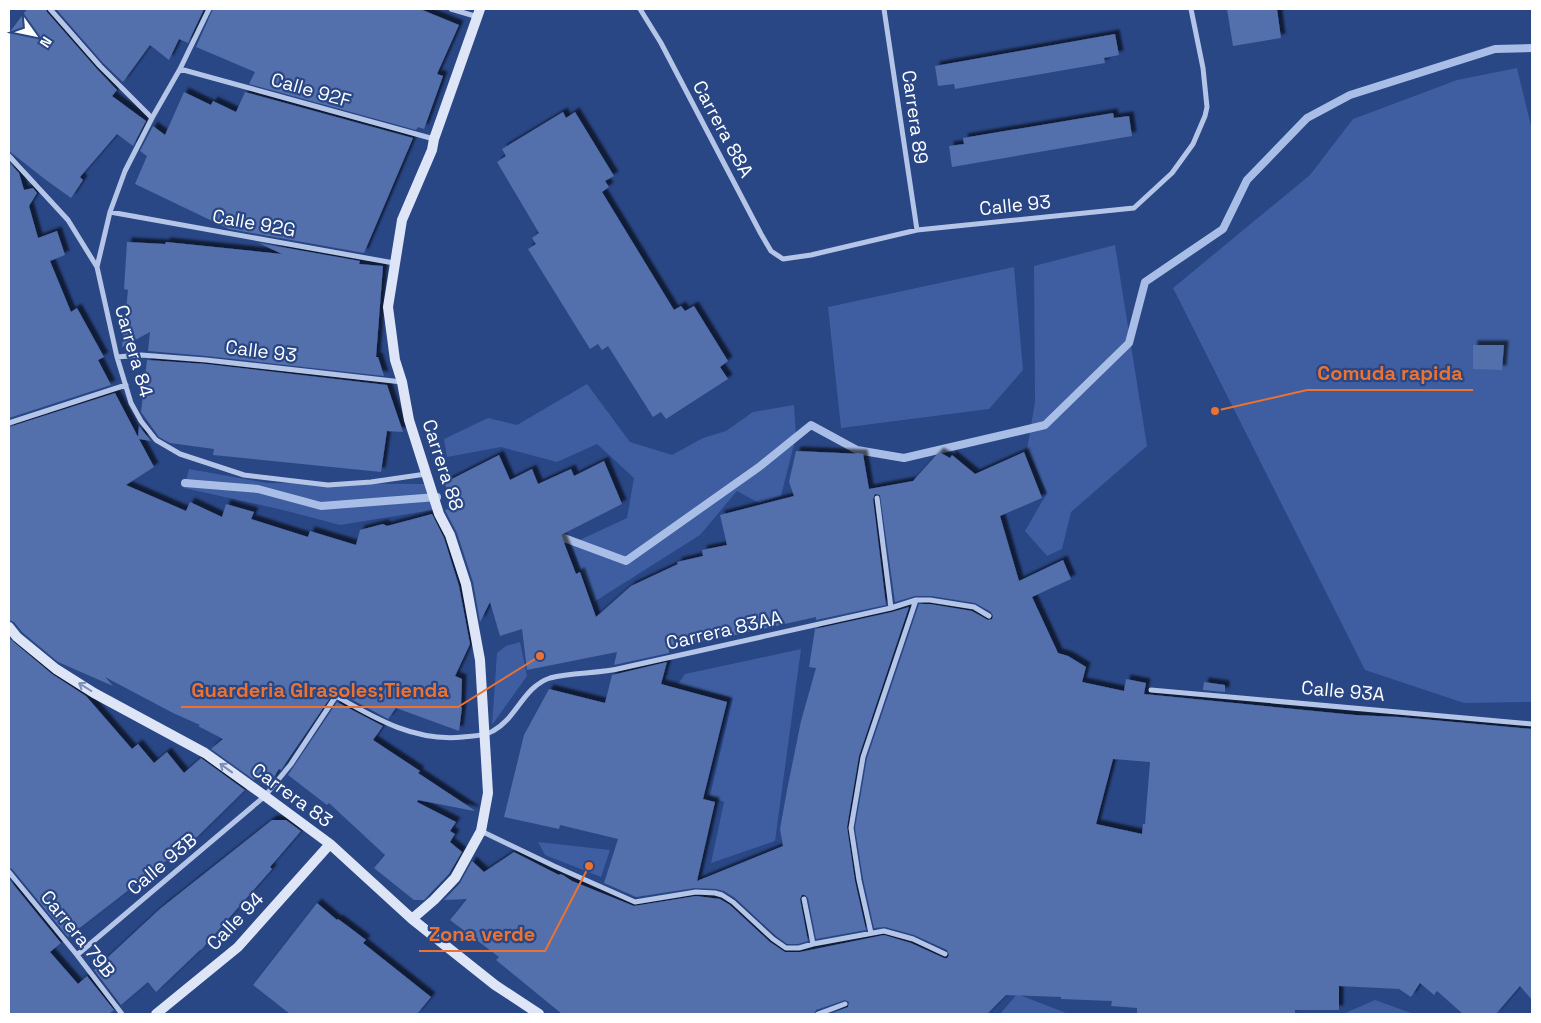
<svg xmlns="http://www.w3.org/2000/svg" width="1541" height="1023" font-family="'Space Grotesk',sans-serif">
	<defs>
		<filter id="shadow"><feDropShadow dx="4.5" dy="-4.5" stdDeviation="1" flood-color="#0009"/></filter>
	</defs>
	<rect width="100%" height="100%" fill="#294685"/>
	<path fill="#3e5ea1" d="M 1517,68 L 1532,130 L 1532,702 L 1464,703 L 1365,670 L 1173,288 L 1310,175 L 1353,119 L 1457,80 Z
		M 1115,245 L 1147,446 L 1071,512 L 1062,549 L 1047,556 L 1025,531 L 1047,493 L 1027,449 L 1035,402 L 1034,266 Z
		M 1014,267 L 1023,370 L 989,409 L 841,428 L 828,307 Z
		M 587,384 L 630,442 L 672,455 L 703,438 L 726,431 L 753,412 L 794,405 L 796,436 L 781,496 L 759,503 L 737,491 L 700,535 L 594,602 L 571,544 L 627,518 L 634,478 L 597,444 L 557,462 L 501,447 L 447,457 L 444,439 L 488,418 L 517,425 Z
		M 189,469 L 267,483 L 426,484 L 433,510 L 340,525 L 283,510 L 184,488 Z
		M 520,642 L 527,676 L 492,725 L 497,653 L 506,646 Z
		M 801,649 L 775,841 L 711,863 L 724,802 L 710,796 L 733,698 L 678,684 L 685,674 Z
		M 538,842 L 610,850 L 601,877 L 545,855 Z
		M 1017,994 L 1066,1013 L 1074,1014 L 1000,1014 Z
		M 1375,1000 L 1414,1014 L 1343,1014 Z"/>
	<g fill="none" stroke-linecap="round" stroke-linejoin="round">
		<path stroke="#a9bee7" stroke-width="8" d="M 185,483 L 258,489 L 321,506 L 437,497
			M 558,540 L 564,538 L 626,561 L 759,467 L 811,425 L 857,450 L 904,458 L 1045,425 L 1129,343 L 1145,282 L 1223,229 L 1247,180 L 1307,118 L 1350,95 L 1495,49 L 1532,48"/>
	</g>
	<path fill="#526fac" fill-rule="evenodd" filter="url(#shadow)" d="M 27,9 L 46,9 L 47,12 L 97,69 L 117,90 L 112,96 L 146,121 L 133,146 L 117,134 L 80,177 L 83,180 L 71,198 L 46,180 L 9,151 L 9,33 Z
		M 56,9 L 204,9 L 188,43 L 179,39 L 169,60 L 150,45 L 123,82 L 103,63 Z
		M 213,9 L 420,9 L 459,25 L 437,74 L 443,76 L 424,129 L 418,127 L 416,130 L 249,84 L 255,72 L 196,47 Z
		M 1227,9 L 1277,9 L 1281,38 L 1233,46 Z
		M 1115,34 L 1119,55 L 1104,58 L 1105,63 L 955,89 L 954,84 L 938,86 L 935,66 Z
		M 184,92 L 211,105 L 213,101 L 236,112 L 245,92 L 413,138 L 364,253 L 229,229 L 135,184 L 147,156 L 140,151 L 153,126 L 165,135 Z
		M 563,112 L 566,118 L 575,112 L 614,176 L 605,181 L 609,187 L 602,192 L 674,310 L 681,306 L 685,311 L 694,306 L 728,361 L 720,367 L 728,379 L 666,419 L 661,412 L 653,417 L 608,346 L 602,350 L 598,344 L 590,349 L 528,249 L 536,244 L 532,238 L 539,233 L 497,162 L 506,156 L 502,149 Z
		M 1113,113 L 1114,118 L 1129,116 L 1132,136 L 952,167 L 949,146 L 964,144 L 963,138 Z
		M 9,162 L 19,173 L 24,190 L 33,188 L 37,193 L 29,206 L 38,238 L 57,231 L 65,255 L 50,261 L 71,312 L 77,308 L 104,357 L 98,360 L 111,385 L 9,418 Z
		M 127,242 L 165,244 L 166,242 L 282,254 L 259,243 L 360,261 L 359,264 L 383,266 L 376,357 L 378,357 L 384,376 L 206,356 L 148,351 L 150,332 L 122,347 L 128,290 L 124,289 Z
		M 1473,345 L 1504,345 L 1502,370 L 1473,369 Z
		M 147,360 L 206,364 L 387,385 L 403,432 L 387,431 L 381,472 L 213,455 L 214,449 L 170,443 L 159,437 L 141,412 Z
		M 115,393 L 138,437 L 139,426 L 151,441 L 139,439 L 154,467 L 126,485 L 186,511 L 190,502 L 222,517 L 226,504 L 254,512 L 251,519 L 308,537 L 310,531 L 356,545 L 360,530 L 383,524 L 387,526 L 432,514 L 444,538 L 459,586 L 470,644 L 455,676 L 462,679 L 461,707 L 462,707 L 459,731 L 396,708 L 388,719 L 338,692 L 334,692 L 281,770 L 279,769 L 272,780 L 263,772 L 254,780 L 211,749 L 223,739 L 198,726 L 200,725 L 173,713 L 105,677 L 113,686 L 58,662 L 22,632 L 14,622 L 9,620 L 9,427 Z
		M 796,451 L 863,454 L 869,489 L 913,481 L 939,452 L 950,458 L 952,455 L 975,474 L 1024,452 L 1042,498 L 1000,516 L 1019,581 L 1063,560 L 1071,579 L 1032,597 L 1058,653 L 1068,656 L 1086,667 L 1082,682 L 1124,691 L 1126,679 L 1146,683 L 1144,694 L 1355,715 L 1399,717 L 1532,729 L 1532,1000 L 1520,986 L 1496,1014 L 1463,1014 L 1437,991 L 1434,995 L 1420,983 L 1411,997 L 1399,989 L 1339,986 L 1339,1010 L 1295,1010 L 1295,1014 L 1137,1014 L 1137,1008 L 1111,1006 L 1112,1001 L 1061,999 L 1061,997 L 1006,995 L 987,1014 L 830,1014 L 848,1007 L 849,1002 L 845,1000 L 816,1010 L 814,1014 L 562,1014 L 496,960 L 499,957 L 450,920 L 467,899 L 444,900 L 460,883 L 472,861 L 484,872 L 514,852 L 559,875 L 560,874 L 563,875 L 572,881 L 634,906 L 696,896 L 720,899 L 730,905 L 770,942 L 785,952 L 800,952 L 884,935 L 911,943 L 944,958 L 947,958 L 949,955 L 947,950 L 914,935 L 885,927 L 874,928 L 863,879 L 855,828 L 867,758 L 919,604 L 930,604 L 972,611 L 988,620 L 992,619 L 993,616 L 991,612 L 975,603 L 931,596 L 915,596 L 895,602 L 880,495 L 875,494 L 873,499 L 886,605 L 816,620 L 816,617 L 731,636 L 694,642 L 669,648 L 669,653 L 614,665 L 617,652 L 527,670 L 522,629 L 500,636 L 490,602 L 480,622 L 473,582 L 457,533 L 445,510 L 456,507 L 444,483 L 499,455 L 510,480 L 532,469 L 538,484 L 571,469 L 574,476 L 604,461 L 622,504 L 561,535 L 576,574 L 580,572 L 596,617 L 631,586 L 678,564 L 677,562 L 703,556 L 702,550 L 727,545 L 720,515 L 794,496 L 789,482 ZM 1113,759 L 1150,762 L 1145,824 L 1143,824 L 1142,834 L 1096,824 Z
		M 909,607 L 859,756 L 847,827 L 855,881 L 866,930 L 816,939 L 808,898 L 805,895 L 802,895 L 800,899 L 808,941 L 798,944 L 787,944 L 776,936 L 735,898 L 724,891 L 716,889 L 695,888 L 636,897 L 604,883 L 618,839 L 560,825 L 559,829 L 504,817 L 524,735 L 549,689 L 605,703 L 612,675 L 667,662 L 661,684 L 727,702 L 703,799 L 715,802 L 697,881 L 783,846 L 780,829 L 787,790 L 801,721 L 816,668 L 809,667 L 815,629 L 892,612 Z
		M 9,638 L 52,674 L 86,696 L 132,749 L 138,744 L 154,763 L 167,752 L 184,773 L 201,758 L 245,790 L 197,837 L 68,937 L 12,869 L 9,868 Z
		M 1204,682 L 1225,685 L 1225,692 L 1203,690 Z
		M 337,702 L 383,726 L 373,740 L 420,771 L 418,773 L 474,810 L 474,811 L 418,800 L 417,802 L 456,822 L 450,831 L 455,834 L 450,842 L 462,852 L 449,874 L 424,900 L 414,900 L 374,868 L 385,855 L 329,803 L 327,805 L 288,775 Z
		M 272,820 L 286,820 L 301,831 L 270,867 L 272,869 L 201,950 L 200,950 L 156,992 L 148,982 L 121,1005 L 94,970 L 161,908 Z
		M 9,879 L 61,943 L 50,952 L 78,984 L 87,976 L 114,1010 L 109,1014 L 9,1014 Z
		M 317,903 L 337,920 L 338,919 L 349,927 L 366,940 L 363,943 L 431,997 L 417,1014 L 290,1014 L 253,985 Z"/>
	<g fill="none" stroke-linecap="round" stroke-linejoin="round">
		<path stroke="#b4c5e7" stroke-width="5" d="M 50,9 L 100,66 L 152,118
			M 209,9 L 180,69 L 152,118 L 125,171 L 110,212 L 97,267 L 117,357 L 131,403 L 141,421 L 156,440 L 180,454 L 244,475 L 328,485 L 371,482 L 426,474
			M 451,9 L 478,17
			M 640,9 L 661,43 L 761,234 L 771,251 L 783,259 L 811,255 L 917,230 L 1134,208 L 1172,173 L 1193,144 L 1205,116 L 1207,107 L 1203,68 L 1191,9
			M 884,9 L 917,230
			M 180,69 L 434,139
			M 9,156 L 68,220 L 97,267
			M 110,212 L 394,263
			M 117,357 L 141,355 L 206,360 L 402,382
			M 9,423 L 126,385
			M 877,498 L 891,608
			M 1151,690 L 1532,724
			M 481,831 L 554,866 L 635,902 L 696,892 L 715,893 L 722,895 L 733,902 L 773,939 L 786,948 L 799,948 L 813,944 L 884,931 L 913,939 L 945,954
			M 9,872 L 77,955 L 122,1014
			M 804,899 L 813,944
			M 871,933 L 859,880 L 851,828 L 863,757 L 916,600
			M 77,955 L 265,796 L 291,764 L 336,696 C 376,719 415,742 463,737 C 473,736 485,736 493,731 C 517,718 523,687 550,678 C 573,672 598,674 622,668 C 711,648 801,628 891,608 L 916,600 L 930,600 L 974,607 L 989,616
			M 818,1014 L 845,1004"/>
		<path stroke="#dde5f7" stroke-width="10" d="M 9,627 L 17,637 L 56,669 L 94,693 L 205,753 L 265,796 L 330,844 L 412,919 L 495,985 L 539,1014
			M 412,919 L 434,900 L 455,878 L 481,831 L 488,793 L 480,660 L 466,584 L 450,535 L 439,514 L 409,420 L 402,382 L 395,360 L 388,307 L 402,220 L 432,150 L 434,139 L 480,9
			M 156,1014 L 238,947 L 330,844"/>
	</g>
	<defs><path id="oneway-shaft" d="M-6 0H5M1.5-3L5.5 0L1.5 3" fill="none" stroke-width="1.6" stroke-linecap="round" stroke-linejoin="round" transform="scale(1.25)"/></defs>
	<g stroke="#7a8eb8">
		<use href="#oneway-shaft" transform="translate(85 687) rotate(-148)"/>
		<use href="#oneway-shaft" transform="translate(226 768) rotate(-144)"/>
	</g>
	<g text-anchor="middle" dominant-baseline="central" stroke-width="4.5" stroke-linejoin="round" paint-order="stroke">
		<g font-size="19" fill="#fff" stroke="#294685">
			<text transform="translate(311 90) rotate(16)">Calle 92F</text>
			<text transform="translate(915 117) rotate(82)">Carrera 89</text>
			<text transform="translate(723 129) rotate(62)">Carrera 88A</text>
			<text transform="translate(1015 205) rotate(-6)">Calle 93</text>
			<text transform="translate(254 223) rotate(10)">Calle 92G</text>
			<text transform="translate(134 351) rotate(74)">Carrera 84</text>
			<text transform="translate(261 351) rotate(7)">Calle 93</text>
			<text transform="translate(443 465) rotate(72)">Carrera 88</text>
			<text transform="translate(724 630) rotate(-13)">Carrera 83AA</text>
			<text transform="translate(1343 691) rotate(5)">Calle 93A</text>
			<text transform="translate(292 795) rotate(36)">Carrera 83</text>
			<text transform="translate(162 864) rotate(-40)">Calle 93B</text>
			<text transform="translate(235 921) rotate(-46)">Calle 94</text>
			<text transform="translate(78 934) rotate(51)">Carrera 79B</text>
		</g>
	</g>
	<path fill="none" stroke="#eb7230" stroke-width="2" d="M1215 411L1307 390H1473M540 656L458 707H181M589 866L545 951H419"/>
	<g fill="#eb7230" stroke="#294685" stroke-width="2">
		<circle cx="1215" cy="411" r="5"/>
		<circle cx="540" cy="656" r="5"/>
		<circle cx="589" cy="866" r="5"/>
	</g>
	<g font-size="20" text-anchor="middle" font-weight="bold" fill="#eb7230" stroke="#294685" stroke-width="4.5" stroke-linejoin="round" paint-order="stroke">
		<text x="1390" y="380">Comuda rapida</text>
		<text x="320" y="697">Guarderia GIrasoles;Tienda</text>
		<text x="482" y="941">Zona verde</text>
	</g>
	<rect width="1541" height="1023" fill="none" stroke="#ffffff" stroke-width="20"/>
	<g transform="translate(35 35) rotate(123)" stroke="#294685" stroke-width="4" paint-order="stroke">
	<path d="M0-4L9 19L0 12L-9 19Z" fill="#ffffff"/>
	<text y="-8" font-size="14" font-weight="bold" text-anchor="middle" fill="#ffffff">N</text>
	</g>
</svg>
